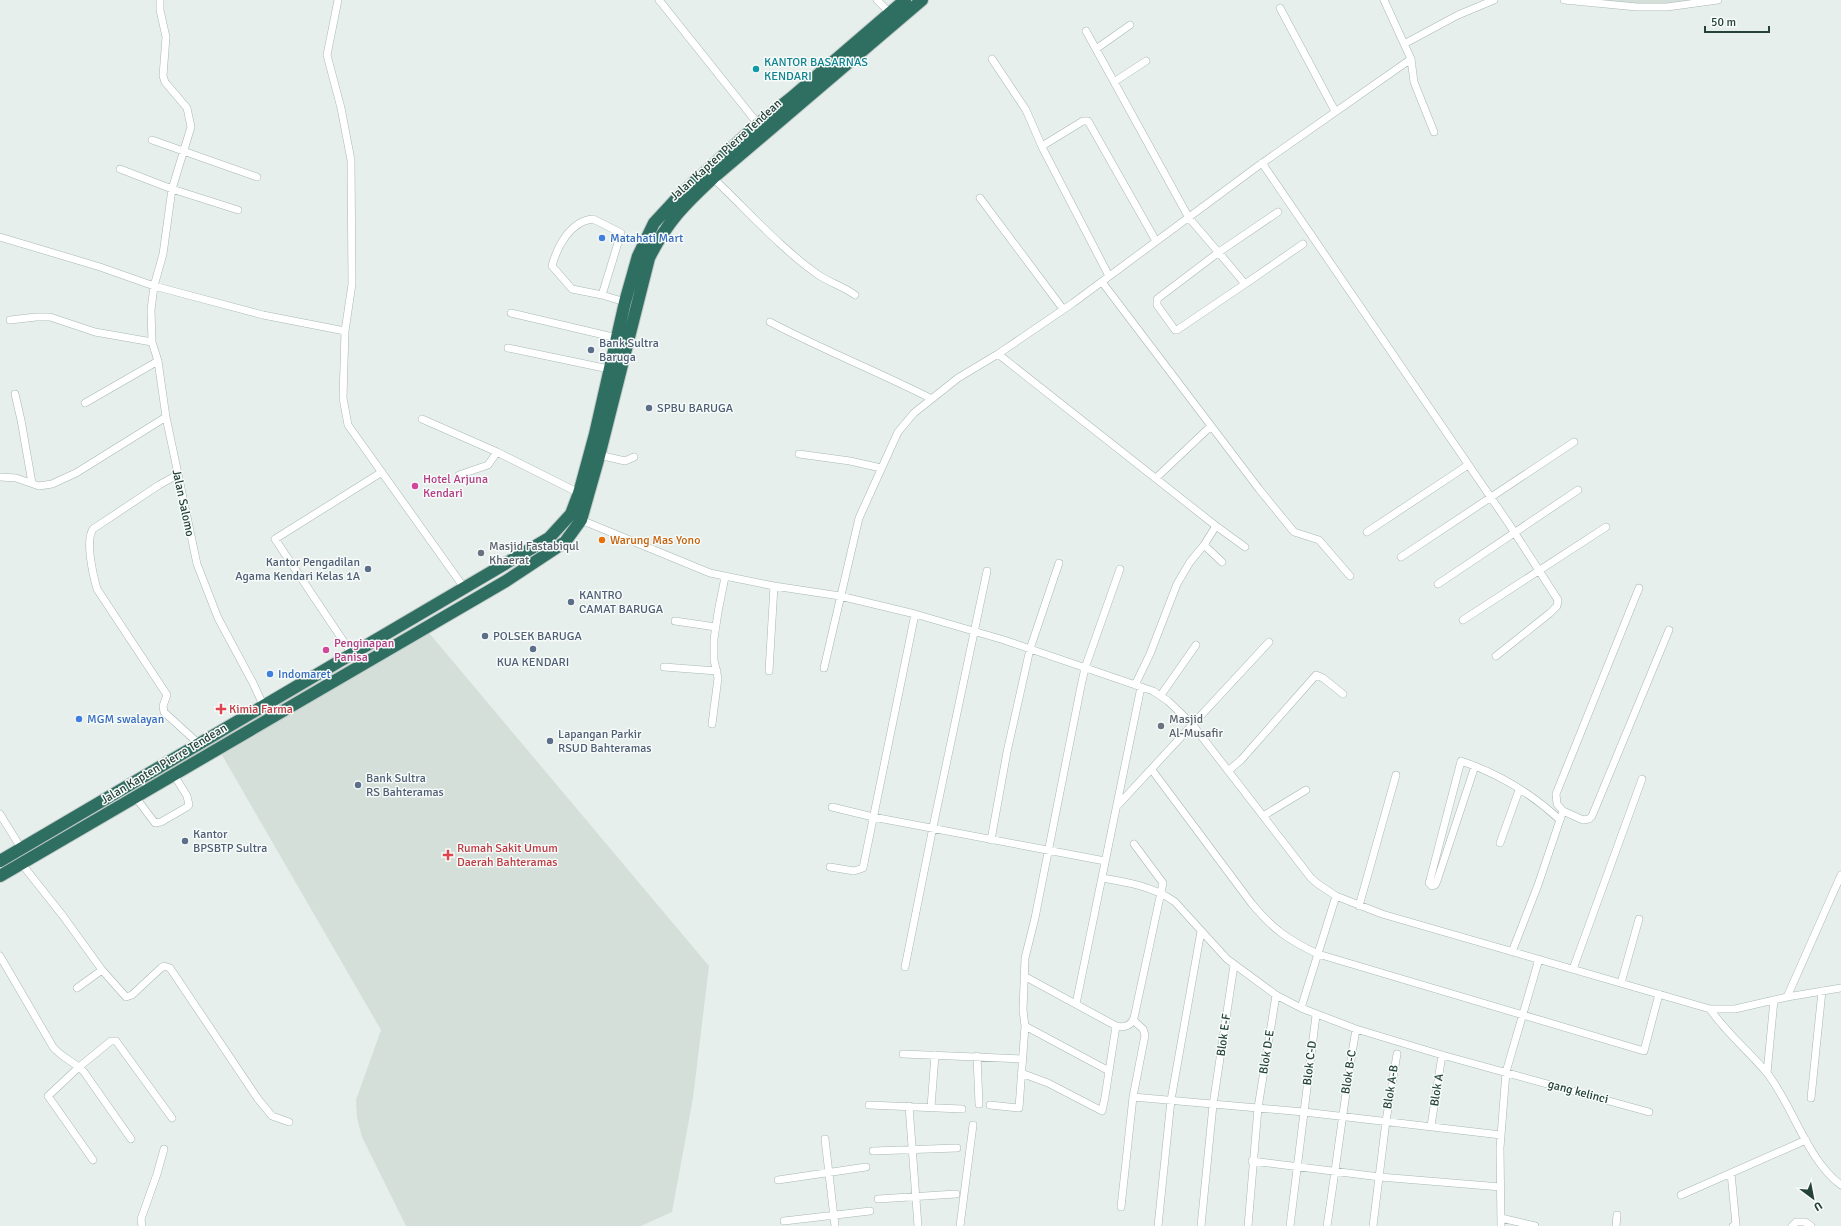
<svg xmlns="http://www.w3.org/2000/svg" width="1841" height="1226" font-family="Signika,sans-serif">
	<rect width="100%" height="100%" fill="#e6efeb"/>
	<path fill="#d4dfda" d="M 1604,0 L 1698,0 L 1676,5 L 1604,3 Z
		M 424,627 L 709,966 L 693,1098 L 672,1212 L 641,1226 L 406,1226 L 362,1137 L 357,1118 L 356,1100 L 381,1030 L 215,743 Z"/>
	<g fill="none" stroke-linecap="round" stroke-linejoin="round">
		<defs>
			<path id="street" d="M 160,0 L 160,10 L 166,37 L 163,76 L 165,82 L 187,108 L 191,127 L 172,189 L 163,254 L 154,286 L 151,310 L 152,342 L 158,361 L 166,417 L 197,564 L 218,618 L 253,683 L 264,707
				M 338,0 L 327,55 L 341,108 L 351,160 L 352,284 L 345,331
				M 659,0 L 758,124
				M 877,0 L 890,13
				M 1384,0 L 1411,59 L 1414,82 L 1434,132
				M 1564,0 L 1637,7 L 1667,7 L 1718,0
				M 1280,8 L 1335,111
				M 1086,31 L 1189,218 C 1208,240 1227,262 1245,284 L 1177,330 L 1175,330 L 1157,305 L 1157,299 L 1219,252 L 1278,212
				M 1404,44 L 1458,15 L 1494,0
				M 1096,49 L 1130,25
				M 992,59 L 1026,110 L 1043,149 L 1109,276
				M 1114,82 L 1146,61
				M 152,140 L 257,177
				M 1042,146 L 1083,121 L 1088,121 L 1156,241
				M 1262,163 L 1509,524 L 1558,600 L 1557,606 L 1550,613 L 1496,656
				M 120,169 L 172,189 L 238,210
				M 713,178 C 746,209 783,251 820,276 C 831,283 844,287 855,295
				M 980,198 L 1063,309
				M 0,237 L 100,267 L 154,286 L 263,315 L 345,331 L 343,398 L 348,425 L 465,589
				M 1102,282 L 1259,489 L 1294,532 L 1319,540 L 1350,576
				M 1245,284 L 1303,244
				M 602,295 L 621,233 L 593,219 C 570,221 557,247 552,266 L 572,289 L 602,295 L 625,302
				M 511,313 L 617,338
				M 10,320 L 36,317 L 50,317 L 95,332 L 152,342
				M 770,322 C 823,350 879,372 932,399
				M 508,348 L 609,369
				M 998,354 L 1216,526 L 1204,545
				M 15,394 L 21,420 L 32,483
				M 85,403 L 158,361
				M 422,419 L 497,452 L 579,493
				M 799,454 L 850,461 L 881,468
				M 599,455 L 625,461 L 634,457
				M 177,475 L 159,485 L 93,529 C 85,541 93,575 97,589 L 167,695 L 163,706 L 164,712 L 199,744
				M 459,475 L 488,465 L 497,452
				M 0,477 L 16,478 L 39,486 L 52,484 L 76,473 L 166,417
				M 1156,478 L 1211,426
				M 581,520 L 710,573 L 774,586 L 840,596 L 915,614 L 1004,640 L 1153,691 L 1168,701 L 1192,724 L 1311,878 L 1318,884 L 1336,896 L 1382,914 L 1710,1009 L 1735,1009 L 1787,997 L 1841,988
				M 1216,526 L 1245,547
				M 1367,532 L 1468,465
				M 1401,557 L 1574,442
				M 1438,584 L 1578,490
				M 1463,620 L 1606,527
				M 675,621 L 716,627
				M 352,654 L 275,539 L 382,472
				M 664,667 L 717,671
				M 824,668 L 859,518 L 898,432 L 914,413 L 958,378 L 998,354 L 1073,303 L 1258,166 L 1411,59
				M 769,671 L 774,586
				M 1135,685 L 1150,654 L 1177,584 L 1190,562 L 1204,545 L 1222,562
				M 1161,695 L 1196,645
				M 712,724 L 718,678 L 714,660 L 714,639 L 718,612 L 725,577
				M 1475,766 L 1437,881 L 1435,885 L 1432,886 L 1429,883 L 1430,880 L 1461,761 C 1497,773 1532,794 1560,820
				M 1152,770 L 1252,904 C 1273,929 1288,940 1318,954 L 1644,1051 L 1659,994
				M 1228,771 L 1241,760 L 1316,675 L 1323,678 L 1343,694
				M 136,798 L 155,823 L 161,822 L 187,807 L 189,805 L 187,796 L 174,775
				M 1118,805 L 1269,642
				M 832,807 L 873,817 L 1105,861
				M 1563,811 L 1557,804 L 1556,794 L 1639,588
				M 0,814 L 21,848
				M 1263,816 L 1306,790
				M 991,840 L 1007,752 L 1030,649 L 1059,563
				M 1500,843 L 1519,790
				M 21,863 L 63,916 L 102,970 L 126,997 L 132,995 L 161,968 L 164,966 L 170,968 L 258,1099 L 272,1116 L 289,1122
				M 830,867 L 854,871 L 863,868 L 915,614
				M 1102,878 C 1127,882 1155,887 1175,902 L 1227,959 L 1276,995 L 1301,1008 L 1336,896
				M 1359,906 L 1396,775
				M 1512,952 L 1538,885 L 1563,811 L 1583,820 L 1589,819 L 1592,816 L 1669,630
				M 0,956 L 53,1047 C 62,1058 75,1062 84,1072 L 131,1139
				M 905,967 L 933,827 L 987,571
				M 1573,969 L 1642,779
				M 1024,976 L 1116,1026 C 1124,1028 1131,1026 1134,1018 L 1163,883 L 1134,844
				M 1621,983 L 1639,919
				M 77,988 L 102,970
				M 1787,997 L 1841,875
				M 1076,1004 L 1141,687
				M 1301,1008 L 1356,1029 L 1442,1055 L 1649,1112
				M 1710,1009 C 1726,1033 1749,1051 1767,1073 C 1793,1106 1807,1160 1841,1185
				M 1025,1026 L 1109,1071
				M 903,1054 L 1022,1059
				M 977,1056 L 979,1104
				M 1021,1073 L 1048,1083 L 1102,1111 L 1105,1097 L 1116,1026
				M 1767,1073 L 1774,1000
				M 1133,1097 L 1304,1112 L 1501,1135
				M 1811,1098 L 1822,991
				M 869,1105 L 962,1109
				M 990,1105 L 1019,1108 L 1025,1026 L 1023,1010 L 1025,958 L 1035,918 L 1081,686 L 1085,668 L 1120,569
				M 909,1106 L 918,1226
				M 931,1107 L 935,1055
				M 1431,1126 L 1442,1055
				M 825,1139 L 835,1226
				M 873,1151 L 957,1148
				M 93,1160 L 48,1096 L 79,1067 L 111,1041 L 116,1041 L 172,1118
				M 1252,1161 L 1380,1177 L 1501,1187
				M 1731,1173 L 1736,1225 L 1733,1226
				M 778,1180 L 866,1167
				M 1681,1195 L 1806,1140
				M 878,1199 L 956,1194
				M 1121,1207 L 1133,1097 L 1145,1035 L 1143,1029 L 1133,1020
				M 1501,1218 L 1535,1226
				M 784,1221 L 870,1211
				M 142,1226 L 141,1219 L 157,1174 L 164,1149
				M 960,1226 L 973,1125
				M 1158,1226 L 1171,1100 L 1201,931
				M 1201,1226 L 1213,1105 L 1234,965
				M 1248,1226 L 1258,1108 L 1276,995
				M 1290,1226 L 1316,1015
				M 1327,1226 C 1337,1160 1345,1094 1356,1029
				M 1373,1226 L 1386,1121 L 1397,1054
				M 1501,1226 L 1500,1148 L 1506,1072 L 1539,959
				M 1616,1226 L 1617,1215
				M 1792,1226 L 1796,1222 L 1805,1222 L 1811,1226"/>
			<path id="highway" d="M 0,861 L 549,538 L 571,514 L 579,493 L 595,434 L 625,302 L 638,256 L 654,223 L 679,196 L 758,124 L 791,98 L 905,0
				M 0,876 L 506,581 L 565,542 L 581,520 L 598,460 L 649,258 C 667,222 684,205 713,178 L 922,0"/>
		</defs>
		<use href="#street" stroke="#a8b8b2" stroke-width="8"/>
		<use href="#highway" stroke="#c2cac8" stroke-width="14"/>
		<use href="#street" stroke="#fff" stroke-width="7"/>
		<use href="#highway" stroke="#2f6f62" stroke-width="12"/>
	</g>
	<circle fill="#0f9aa8" stroke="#f7fbf9" stroke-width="1.5" cx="756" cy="69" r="4"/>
	<g fill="#3f7fe0" stroke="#f7fbf9" stroke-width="1.5">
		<circle cx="602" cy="238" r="4"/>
		<circle cx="270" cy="674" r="4"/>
		<circle cx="79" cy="719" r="4"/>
	</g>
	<g fill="#5c6f8a" stroke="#f7fbf9" stroke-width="1.5">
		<circle cx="591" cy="350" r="4"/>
		<circle cx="649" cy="408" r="4"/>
		<circle cx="368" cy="569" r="4"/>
		<circle cx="571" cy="602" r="4"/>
		<circle cx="485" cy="636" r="4"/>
		<circle cx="533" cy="649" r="4"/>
		<circle cx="550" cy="741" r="4"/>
		<circle cx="358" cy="785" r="4"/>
		<circle cx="185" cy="841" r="4"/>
	</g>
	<g fill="#d1479c" stroke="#f7fbf9" stroke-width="1.5">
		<circle cx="415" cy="486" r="4"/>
		<circle cx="326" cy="650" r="4"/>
	</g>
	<circle fill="#e8710a" stroke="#f7fbf9" stroke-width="1.5" cx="602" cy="540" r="4"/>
	<g fill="#6b7280" stroke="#f7fbf9" stroke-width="1.5">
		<circle cx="481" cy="553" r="4"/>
		<circle cx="1161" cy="726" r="4"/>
	</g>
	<g fill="#e0444e" stroke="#f7fbf9" stroke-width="1.5">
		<path d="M219 703h4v4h4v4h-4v4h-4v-4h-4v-4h4z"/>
		<path d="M446 849h4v4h4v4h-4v4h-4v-4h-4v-4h4z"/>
	</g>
	<g text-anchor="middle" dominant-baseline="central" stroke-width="3" stroke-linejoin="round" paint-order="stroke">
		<g font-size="12" fill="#0d838f" stroke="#f7fbf9" text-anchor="start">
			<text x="764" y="62">KANTOR BASARNAS<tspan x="764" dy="14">KENDARI</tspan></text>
		</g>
		<g font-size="12" fill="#24423a" stroke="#f7fbf9">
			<text transform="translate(726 150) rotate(-42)">Jalan Kapten Pierre Tendean</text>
			<text transform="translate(183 503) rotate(78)">Jalan Salomo</text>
			<text transform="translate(164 764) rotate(-31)">Jalan Kapten Pierre Tendean</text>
			<text transform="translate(1224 1035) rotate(-82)">Blok E-F</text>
			<text transform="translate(1267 1052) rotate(-81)">Blok D-E</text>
			<text transform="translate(1310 1063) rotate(-83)">Blok C-D</text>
			<text transform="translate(1349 1072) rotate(-81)">Blok B-C</text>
			<text transform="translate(1391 1087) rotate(-81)">Blok A-B</text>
			<text transform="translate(1437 1090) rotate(-81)">Blok A</text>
			<text transform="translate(1578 1092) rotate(15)">gang kelinci</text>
		</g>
		<g font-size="12" fill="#366cbe" stroke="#f7fbf9" text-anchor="start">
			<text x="610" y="238">Matahati Mart</text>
			<text x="278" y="674">Indomaret</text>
			<text x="87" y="719">MGM swalayan</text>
		</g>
		<g font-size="12" fill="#4e5e75" stroke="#f7fbf9" text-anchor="start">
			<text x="599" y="343">Bank Sultra<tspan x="599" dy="14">Baruga</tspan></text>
			<text x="657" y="408">SPBU BARUGA</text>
			<text x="360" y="562" text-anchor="end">Kantor Pengadilan<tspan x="360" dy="14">Agama Kendari Kelas 1A</tspan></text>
			<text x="579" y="595">KANTRO<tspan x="579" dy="14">CAMAT BARUGA</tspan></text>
			<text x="493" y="636">POLSEK BARUGA</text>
			<text x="533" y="662" text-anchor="middle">KUA KENDARI</text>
			<text x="558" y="734">Lapangan Parkir<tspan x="558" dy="14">RSUD Bahteramas</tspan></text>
			<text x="366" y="778">Bank Sultra<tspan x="366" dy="14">RS Bahteramas</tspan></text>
			<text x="193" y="834">Kantor<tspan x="193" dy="14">BPSBTP Sultra</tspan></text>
		</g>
		<g font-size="12" fill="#b23c85" stroke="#f7fbf9" text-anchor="start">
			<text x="423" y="479">Hotel Arjuna<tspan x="423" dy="14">Kendari</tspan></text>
			<text x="334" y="643">Penginapan<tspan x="334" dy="14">Panisa</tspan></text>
		</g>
		<g font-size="12" fill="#c56008" stroke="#f7fbf9" text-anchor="start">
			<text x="610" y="540">Warung Mas Yono</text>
		</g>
		<g font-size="12" fill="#5b616d" stroke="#f7fbf9" text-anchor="start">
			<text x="489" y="546">Masjid Fastabiqul<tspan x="489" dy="14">Khaerat</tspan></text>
			<text x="1169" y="719">Masjid<tspan x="1169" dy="14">Al-Musafir</tspan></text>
		</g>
		<g font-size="12" fill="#be3a42" stroke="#f7fbf9" text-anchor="start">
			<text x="229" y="709">Kimia Farma</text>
			<text x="457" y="848">Rumah Sakit Umum<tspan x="457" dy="14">Daerah Bahteramas</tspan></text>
		</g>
	</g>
	<g transform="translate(1813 1198) rotate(148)" stroke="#f7fbf9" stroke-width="3" paint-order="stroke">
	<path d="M0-3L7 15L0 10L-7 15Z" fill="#24423a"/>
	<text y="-6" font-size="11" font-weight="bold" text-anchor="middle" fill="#24423a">U</text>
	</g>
	<path d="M1705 26v6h64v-6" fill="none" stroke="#24423a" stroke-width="2"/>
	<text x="1711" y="26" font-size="12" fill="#24423a" stroke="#f7fbf9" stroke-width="3" paint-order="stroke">50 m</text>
</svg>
